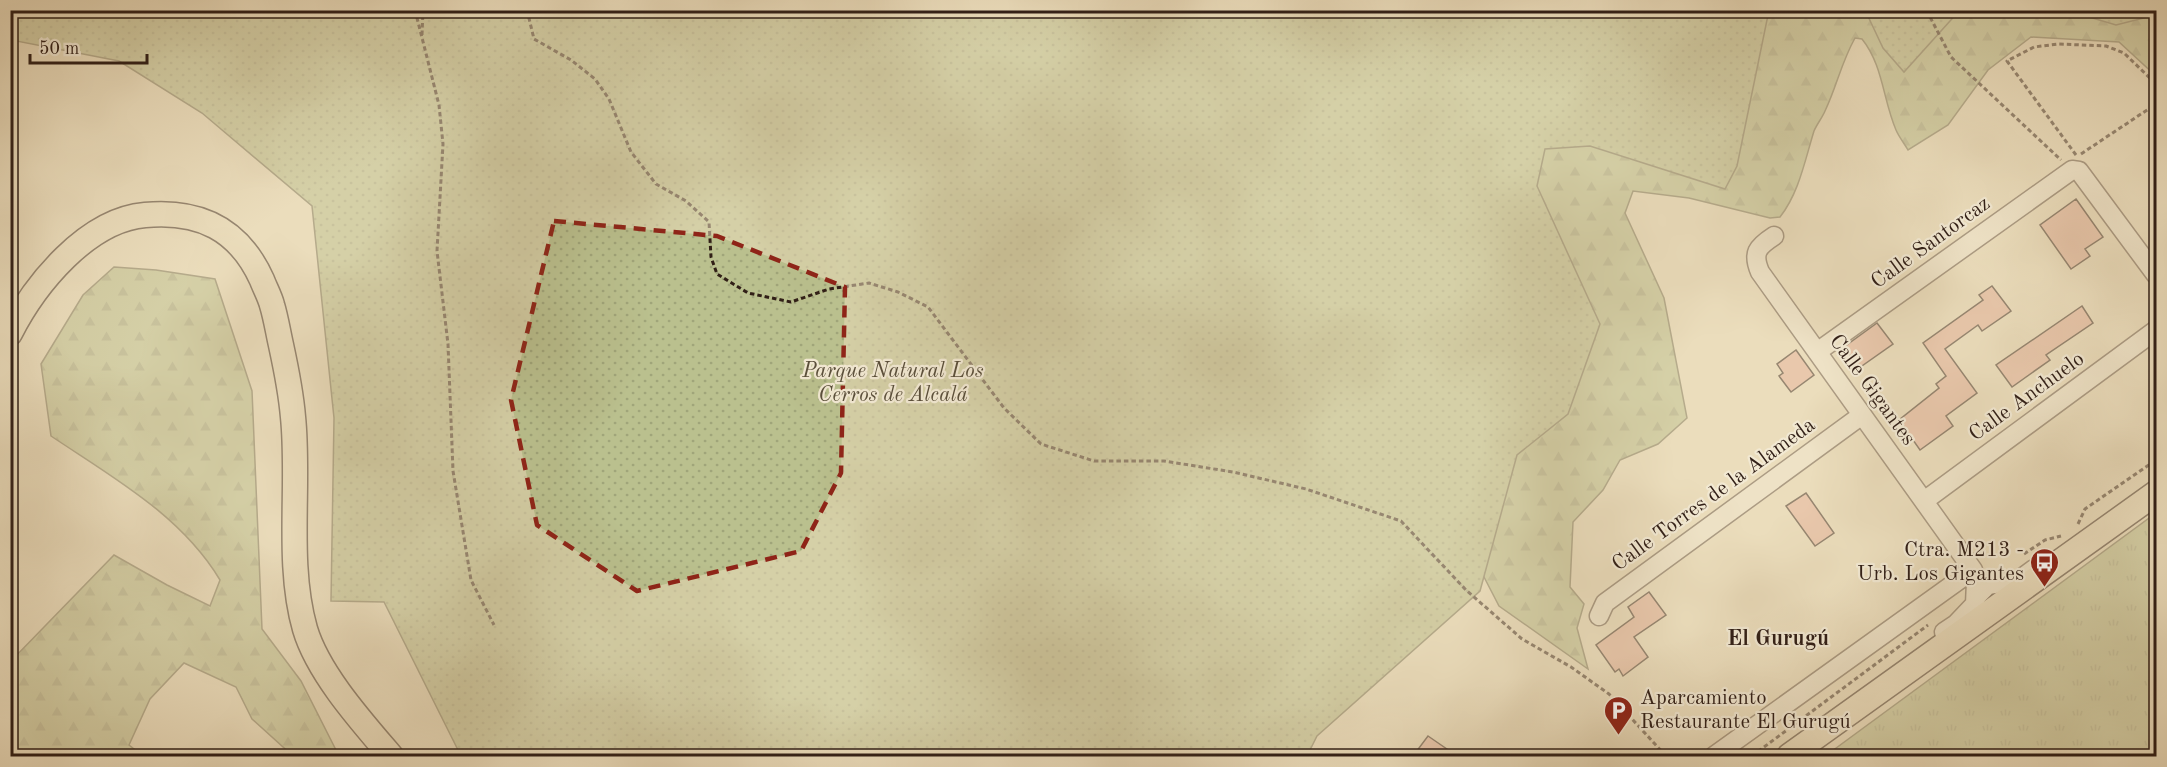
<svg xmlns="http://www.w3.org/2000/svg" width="2167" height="767" font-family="'Old Standard TT',serif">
	<defs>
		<pattern id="grass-tufts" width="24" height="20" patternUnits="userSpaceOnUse" patternTransform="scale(1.5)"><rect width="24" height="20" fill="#bac08e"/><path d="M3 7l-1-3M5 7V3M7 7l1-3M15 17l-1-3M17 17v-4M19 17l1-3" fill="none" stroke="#a0a57a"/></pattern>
		<pattern id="forest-firs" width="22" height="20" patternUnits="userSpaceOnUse" patternTransform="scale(1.5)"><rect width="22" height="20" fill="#bac08e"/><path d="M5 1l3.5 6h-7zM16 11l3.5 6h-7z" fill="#a0a57a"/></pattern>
		<pattern id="park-dots" width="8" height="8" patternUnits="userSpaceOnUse" patternTransform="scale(1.5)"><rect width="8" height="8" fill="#bac08e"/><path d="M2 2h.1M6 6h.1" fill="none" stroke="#a0a57a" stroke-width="1.8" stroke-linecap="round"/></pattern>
	</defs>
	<rect width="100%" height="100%" fill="#ebddbc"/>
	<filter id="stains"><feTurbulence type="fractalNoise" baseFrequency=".00333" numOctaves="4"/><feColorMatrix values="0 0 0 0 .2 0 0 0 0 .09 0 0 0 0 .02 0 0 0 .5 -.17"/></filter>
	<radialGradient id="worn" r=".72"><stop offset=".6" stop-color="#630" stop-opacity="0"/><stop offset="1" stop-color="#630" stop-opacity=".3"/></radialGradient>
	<path fill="url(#grass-tufts)" stroke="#767052" stroke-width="1.5" d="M 2156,513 L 2156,756 L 1833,756 L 1828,754 Z"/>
	<path fill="url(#forest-firs)" stroke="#767052" stroke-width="1.5" d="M 1257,11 L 2156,11 L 2156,76 L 2119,42 L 2031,37 L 1988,70 L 1948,125 L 1908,150 C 1904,143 1899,137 1896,130 C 1883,100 1883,65 1862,39 L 1855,38 C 1841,63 1837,86 1825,111 C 1822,118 1817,124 1814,131 C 1805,160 1799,193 1780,217 L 1770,218 L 1689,198 L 1633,191 L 1625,213 L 1664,298 L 1687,418 L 1658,444 L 1620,460 L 1603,490 L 1573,522 L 1570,587 L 1584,604 L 1577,628 L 1588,669 L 1499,606 L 1452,515 Z
		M 114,267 L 156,270 L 215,279 L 252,391 L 262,629 L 301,681 L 339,756 L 293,756 L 252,719 L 236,687 L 184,663 L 150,699 L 129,745 L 143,756 L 11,756 L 11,661 L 114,555 L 167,585 L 210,606 L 220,580 C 181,515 112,477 51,436 L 41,364 L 83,295 Z"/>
	<path fill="url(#park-dots)" stroke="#767052" stroke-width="1.5" d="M 10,11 L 11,10 L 1775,11 L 1768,15 L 1737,166 L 1725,189 L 1590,146 L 1545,149 L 1537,186 L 1600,324 L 1568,414 L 1517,455 L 1480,591 L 1317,736 L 1307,756 L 461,756 L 384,602 L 331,601 L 334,418 L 312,206 L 202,113 L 119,61 L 11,40 Z
		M 1863,11 L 1959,11 L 1904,72 L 1883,48 L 1866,12 Z
		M 2069,11 L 2156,11 L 2156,15 L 2116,25 Z"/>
	<path fill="#e7b09a" stroke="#311f17" stroke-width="1.5" d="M 2076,199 L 2103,237 L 2085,249 L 2090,256 L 2071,269 L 2040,225 Z
		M 1992,286 L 2011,311 L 1982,331 L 1978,325 L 1945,349 L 1977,393 L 1946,416 L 1953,426 L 1920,450 L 1899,420 L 1939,388 L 1936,384 L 1946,376 L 1923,343 L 1983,300 L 1979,295 Z
		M 2082,306 L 2093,323 L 2046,355 L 2050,360 L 2012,387 L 1996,365 Z
		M 1877,323 L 1893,344 L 1859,368 L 1844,347 Z
		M 1796,350 L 1814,375 L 1791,392 L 1779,376 L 1783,373 L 1777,364 Z
		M 1806,493 L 1834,533 L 1815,546 L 1786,506 Z
		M 1649,592 L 1666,615 L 1634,637 L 1648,657 L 1623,676 L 1619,669 L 1615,672 L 1596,645 L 1634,617 L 1628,607 Z
		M 1428,736 L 1457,756 L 1413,756 Z"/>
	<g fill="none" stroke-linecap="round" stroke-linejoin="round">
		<defs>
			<path id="minor" d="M 1774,236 C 1757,247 1752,253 1760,272 L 1973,570 L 1976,582 L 1975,604 L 1956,624 L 1944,632
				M 1817,352 L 2072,170 L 2079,171 L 2156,275
				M 1924,501 L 2156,330
				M 1976,597 L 1988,585 L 2019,580 L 2034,569
				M 1599,616 L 1605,603 L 1862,415
				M 1714,756 L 1973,570"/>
			<path id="major" d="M 10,333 C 35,284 87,220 145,215 C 200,210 239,229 262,280 C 265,288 270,297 272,305 C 276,318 278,332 281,345 C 286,368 291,393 293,417 C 300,485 286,563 305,629 C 318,673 361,721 391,756
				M 1789,756 L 2156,493"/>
		</defs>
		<use href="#minor" stroke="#604e40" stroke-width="21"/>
		<use href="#major" stroke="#311f17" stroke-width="27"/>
		<path stroke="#311f17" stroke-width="3" stroke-dasharray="4.5 3" stroke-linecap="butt" d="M 415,10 L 439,105 L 443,144 L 437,251 L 448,344 L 453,471 L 471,580 L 494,625
			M 527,10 L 534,39 L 571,60 L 595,79 L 609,99 L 631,152 L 656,184 L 686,201 L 709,222 L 711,257 L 717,274 L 748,293 L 791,302 L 829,289 L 869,283 L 898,292 L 928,307 L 1004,408 L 1041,444 L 1094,461 L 1164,461 L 1233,472 L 1306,489 L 1401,521 L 1466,590 L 1522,639 L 1571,667 L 1609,694 L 1666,756
			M 1931,10 L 1930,17 L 1951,57 L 2061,160
			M 422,35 L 423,10
			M 2081,154 L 2156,104
			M 2076,155 L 2007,61 L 2034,47 L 2058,44 L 2106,46 L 2124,53 L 2156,84
			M 2078,524 L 2085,509 L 2156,460
			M 2024,554 L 2045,540 L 2061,536
			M 1752,756 L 1928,625"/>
		<use href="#minor" stroke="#f2e9d3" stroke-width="18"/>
		<use href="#major" stroke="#ebddbc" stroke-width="24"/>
	</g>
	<path d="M0 0H2167V767H0ZM 554,221 L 717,236 L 845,287 L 841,473 L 801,551 L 637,591 L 537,525 L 511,400 Z" fill="#ebddbc" fill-opacity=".55" fill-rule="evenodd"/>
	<path fill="none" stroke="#8f2418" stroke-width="4.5" stroke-dasharray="12 8" stroke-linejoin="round" d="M 554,221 L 717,236 L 845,287 L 841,473 L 801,551 L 637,591 L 537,525 L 511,400 Z"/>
	<defs>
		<symbol id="bus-pin" viewBox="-11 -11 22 30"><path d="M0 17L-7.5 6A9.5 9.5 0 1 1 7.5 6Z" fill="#8f2418" stroke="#f2e9d3"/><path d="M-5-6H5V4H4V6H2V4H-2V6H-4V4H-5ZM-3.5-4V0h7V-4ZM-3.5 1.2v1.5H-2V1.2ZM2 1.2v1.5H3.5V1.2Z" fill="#fff"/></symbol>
		<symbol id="parking-pin" viewBox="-11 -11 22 30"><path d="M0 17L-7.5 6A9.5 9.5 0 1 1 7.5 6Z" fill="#8f2418" stroke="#f2e9d3"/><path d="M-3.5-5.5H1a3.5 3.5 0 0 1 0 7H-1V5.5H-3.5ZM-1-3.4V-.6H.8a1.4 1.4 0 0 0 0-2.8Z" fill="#fff"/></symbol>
	</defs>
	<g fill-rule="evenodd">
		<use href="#bus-pin" x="2028" y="546" width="33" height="45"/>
		<use href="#parking-pin" x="1602" y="694" width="33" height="45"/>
	</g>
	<g text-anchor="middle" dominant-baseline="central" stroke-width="4.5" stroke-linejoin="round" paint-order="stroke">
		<g font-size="21" fill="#311f17" stroke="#f2e9d3">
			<text transform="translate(1931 243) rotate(-36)">Calle Santorcaz</text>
			<text transform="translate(1872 390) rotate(54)">Calle Gigantes</text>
			<text transform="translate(2027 397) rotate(-36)">Calle Anchuelo</text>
			<text transform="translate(1714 495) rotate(-36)">Calle Torres de la Alameda</text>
		</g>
		<g font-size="21" font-style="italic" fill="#5a4f3b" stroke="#f2e9d3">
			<text x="893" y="371">Parque Natural Los<tspan x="893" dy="24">Cerros de Alcalá</tspan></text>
		</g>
		<g font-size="21" fill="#311f17" stroke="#f2e9d3" text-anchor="end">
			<text x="2024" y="550">Ctra. M213 -<tspan x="2024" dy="24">Urb. Los Gigantes</tspan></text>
			<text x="1640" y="698" text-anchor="start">Aparcamiento<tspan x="1640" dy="24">Restaurante El Gurugú</tspan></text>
		</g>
		<g font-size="22" font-weight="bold" fill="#311f17" stroke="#f2e9d3">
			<text x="1778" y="639">El Gurugú</text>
		</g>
	</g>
	<rect width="2167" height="767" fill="none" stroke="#ebddbc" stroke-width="36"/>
	<rect x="12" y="12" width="2143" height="743" fill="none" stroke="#311f17" stroke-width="3"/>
	<rect x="18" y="18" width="2131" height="731" fill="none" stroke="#311f17" stroke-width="1.5"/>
	<path d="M30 54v9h117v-9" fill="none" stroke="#311f17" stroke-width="3"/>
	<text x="39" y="54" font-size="18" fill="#311f17" stroke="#f2e9d3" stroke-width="4.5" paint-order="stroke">50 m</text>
	<rect width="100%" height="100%" filter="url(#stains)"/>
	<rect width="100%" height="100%" fill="url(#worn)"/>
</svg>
